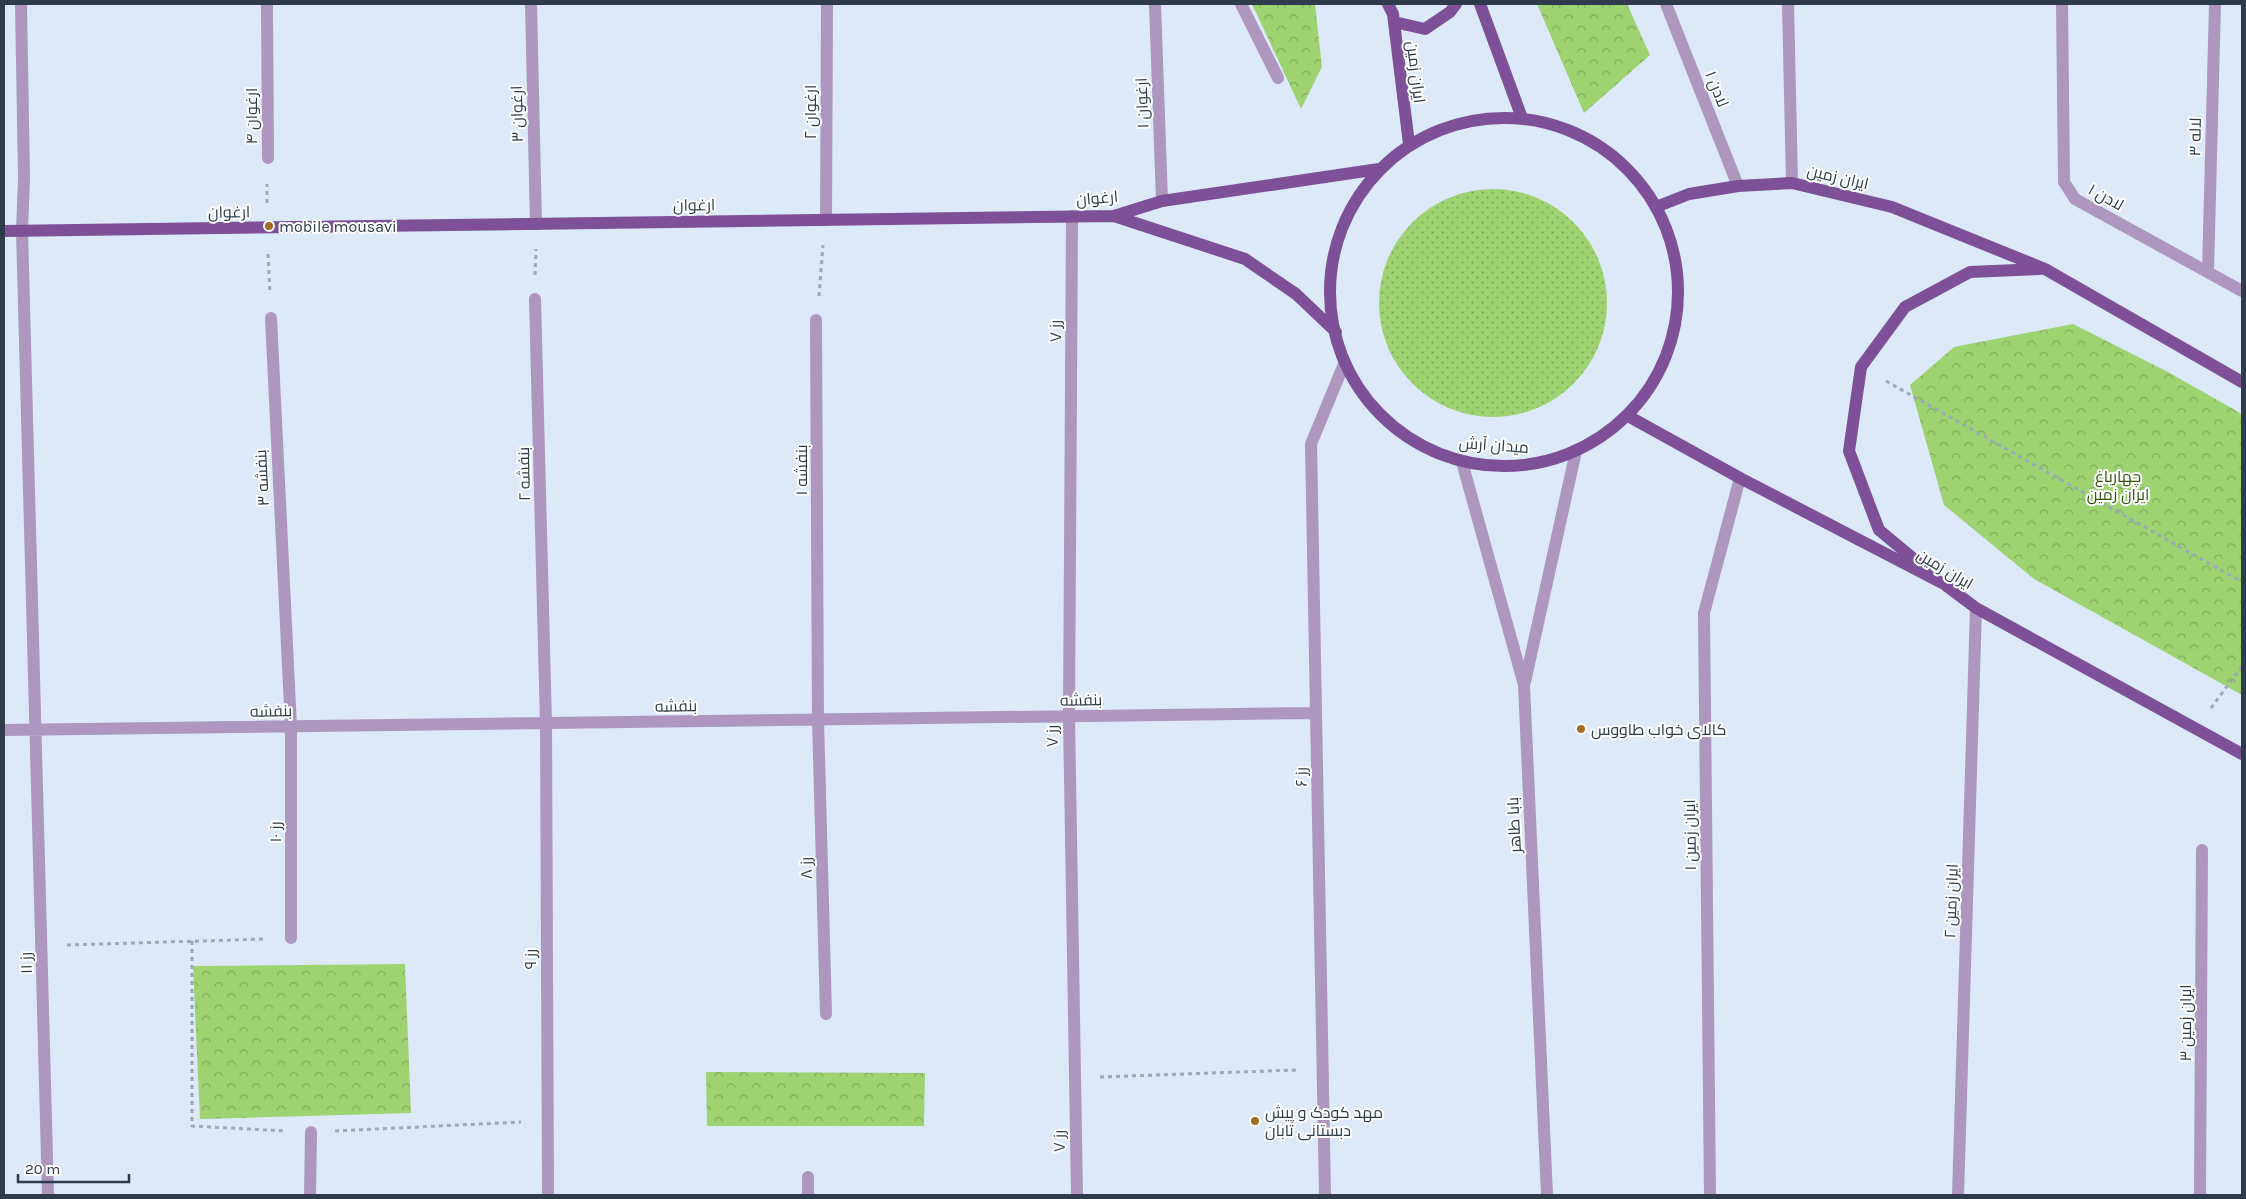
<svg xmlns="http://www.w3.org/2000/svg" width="2246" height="1199" font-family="Karla,Cairo,sans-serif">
	<defs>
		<pattern id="grass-dots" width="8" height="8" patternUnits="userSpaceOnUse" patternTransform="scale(1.25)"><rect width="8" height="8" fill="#9fd271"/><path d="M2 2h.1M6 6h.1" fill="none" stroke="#82ac5f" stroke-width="1.8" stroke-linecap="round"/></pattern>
		<pattern id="park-crowns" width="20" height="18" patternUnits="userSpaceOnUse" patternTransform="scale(1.25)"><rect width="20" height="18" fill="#9fd271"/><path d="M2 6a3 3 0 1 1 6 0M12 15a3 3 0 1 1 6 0" fill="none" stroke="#82ac5f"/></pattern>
	</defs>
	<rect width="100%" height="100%" fill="#dbe9f9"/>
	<path fill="url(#grass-dots)" d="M1379 303a114 114 0 1 1 228 0a114 114 0 1 1-228 0Z"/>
	<path fill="url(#park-crowns)" d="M 1252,4 L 1315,4 L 1322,67 L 1301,109 Z
		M 1537,4 L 1627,4 L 1650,55 L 1584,113 Z
		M 2073,324 L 2168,372 L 2242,414 L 2242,695 L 2034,579 L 1944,505 L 1910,385 L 1954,347 Z
		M 405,964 L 411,1113 L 200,1119 L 193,966 Z
		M 706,1072 L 925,1073 L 924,1126 L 707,1126 Z"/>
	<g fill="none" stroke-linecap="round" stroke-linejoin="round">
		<path stroke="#9ba9b9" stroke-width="3" stroke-dasharray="4 4" stroke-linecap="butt" d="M 267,203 L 267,184
			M 268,254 L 270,293
			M 535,275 L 536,249
			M 819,296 L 823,245
			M 1886,381 L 2242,582
			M 2211,708 L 2242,666
			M 192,941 L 192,1126 L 287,1131
			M 67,945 L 266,939
			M 1100,1077 L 1296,1070
			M 335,1131 L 521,1122"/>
		<path stroke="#ae96be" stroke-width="12" d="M 21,4 L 24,178 L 22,231 L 48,1195
			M 267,4 L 268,158
			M 531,4 L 536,224
			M 1155,4 L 1162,201
			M 1241,4 L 1278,78
			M 1666,4 L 1738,186
			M 1788,4 L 1792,183
			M 2062,4 L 2064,182 L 2075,199 L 2242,291
			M 1072,216 L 1069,717 L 1077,1195
			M 826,220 L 827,4
			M 2208,271 L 2215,4
			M 535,299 L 546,724 L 548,1195
			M 271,318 L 291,727 L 291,938
			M 816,320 L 818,720 L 826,1014
			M 1462,462 L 1524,685 L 1547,1195
			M 1525,682 L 1576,451
			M 4,730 L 1316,713
			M 808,1177 L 808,1195
			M 310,1195 L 311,1132
			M 1325,1195 L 1311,444 L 1344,364
			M 1710,1195 L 1704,613 L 1740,478
			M 1958,1195 L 1976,608
			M 2200,1195 L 2202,850"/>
		<path stroke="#7d5098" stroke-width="12" d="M 1388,4 L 1393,14 L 1409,144
			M 1480,4 L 1522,118
			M 1394,22 L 1425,29 L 1450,12 L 1456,4
			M1330 292a174 174 0 1 1 348 0a174 174 0 1 1-348 0Z
			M 1656,207 L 1689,194 L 1738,186 L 1792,183 L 1892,207 L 2045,269 L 2242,382
			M 1114,216 L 1245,259 L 1296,294 L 1336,332
			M 4,231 L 1114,216 L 1162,201 L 1379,169
			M 1628,416 L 1740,478 L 1944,584 L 1976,608 L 2242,754
			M 1926,569 L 1879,530 L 1849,451 L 1861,367 L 1905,307 L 1970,272 L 2040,269"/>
	</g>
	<g fill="#a06d24" stroke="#fff" stroke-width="2">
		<circle cx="269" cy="226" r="5"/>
		<circle cx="1581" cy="729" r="5"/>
		<circle cx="1255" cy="1121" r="5"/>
	</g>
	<g text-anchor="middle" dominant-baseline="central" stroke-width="4" stroke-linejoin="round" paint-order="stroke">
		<g font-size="16" fill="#2d3b4b" stroke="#fff">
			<text transform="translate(1416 72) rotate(83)">ایران زمین</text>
			<text transform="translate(1717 89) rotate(68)">لادن ۱</text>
			<text transform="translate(1142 103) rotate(-92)">ارغوان ۱</text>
			<text transform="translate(810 112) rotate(-90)">ارغوان ۲</text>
			<text transform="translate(517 114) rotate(-91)">ارغوان ۳</text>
			<text transform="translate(251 116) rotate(-90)">ارغوان ۴</text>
			<text transform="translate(2195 137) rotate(-89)">لاله ۳</text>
			<text transform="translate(1838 177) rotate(13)">ایران زمین</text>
			<text transform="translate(2106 197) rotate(29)">لادن ۱</text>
			<text transform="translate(1097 198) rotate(-5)">ارغوان</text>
			<text transform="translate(694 205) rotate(-1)">ارغوان</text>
			<text transform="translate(229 212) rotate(-1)">ارغوان</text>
			<text transform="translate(1055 331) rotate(-90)">رز ۷</text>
			<text transform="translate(1494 445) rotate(4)">میدان آرش</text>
			<text transform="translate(801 470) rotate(-90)">بنفشه ۱</text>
			<text transform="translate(524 474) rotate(-91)">بنفشه ۲</text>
			<text transform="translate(262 478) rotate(-93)">بنفشه ۳</text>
			<text transform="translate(1945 569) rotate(31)">ایران زمین</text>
			<text transform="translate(1081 700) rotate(-1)">بنفشه</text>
			<text transform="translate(676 706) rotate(-1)">بنفشه</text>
			<text transform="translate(271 711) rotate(-1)">بنفشه</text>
			<text transform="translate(1052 736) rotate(-91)">رز ۷</text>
			<text transform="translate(1301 777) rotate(-91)">رز ۶</text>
			<text transform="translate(1514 825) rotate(-93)">بابا طاهر</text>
			<text transform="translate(275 832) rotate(-90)">رز ۱۰</text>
			<text transform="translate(1690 835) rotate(-91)">ایران زمین ۱</text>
			<text transform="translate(806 868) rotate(-92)">رز ۸</text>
			<text transform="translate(1951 901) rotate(-88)">ایران زمین ۲</text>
			<text transform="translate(530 959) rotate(-90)">رز ۹</text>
			<text transform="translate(26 963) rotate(-92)">رز ۱۱</text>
			<text transform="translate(2185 1023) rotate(-90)">ایران زمین ۳</text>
			<text transform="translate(1059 1141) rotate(-91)">رز ۷</text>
		</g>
		<g font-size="16" fill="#2d3b4b" stroke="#fff" text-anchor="start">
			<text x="279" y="226">mobile mousavi</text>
			<text x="1591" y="729">کالای خواب طاووس</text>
			<text x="1265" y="1112">مهد کودک و پیش<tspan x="1265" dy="18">دبستانی تابان</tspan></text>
		</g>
		<g font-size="16" fill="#32520b" stroke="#fff">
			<text x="2118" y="476">چهارباغ<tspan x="2118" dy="18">ایران زمین</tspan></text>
		</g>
	</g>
	<rect width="2246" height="1199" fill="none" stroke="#2d3b4b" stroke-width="10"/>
	<path d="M18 1174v8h111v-8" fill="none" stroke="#2d3b4b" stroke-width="2.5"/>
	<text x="25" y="1174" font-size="15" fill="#2d3b4b" stroke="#ffffff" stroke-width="4" paint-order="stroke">20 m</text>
</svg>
